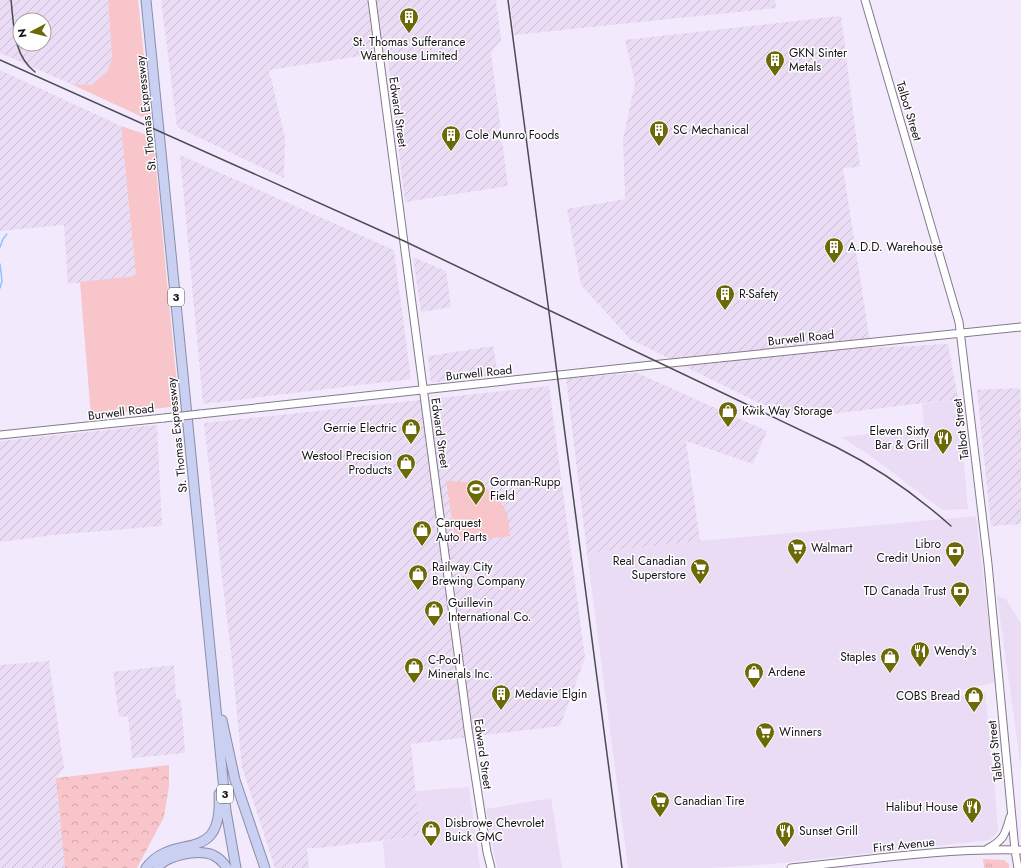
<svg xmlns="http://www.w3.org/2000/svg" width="1021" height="868" font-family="Jost,sans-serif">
	<defs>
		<pattern id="industrial-furrows" width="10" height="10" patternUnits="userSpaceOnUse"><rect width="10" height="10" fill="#eadcf5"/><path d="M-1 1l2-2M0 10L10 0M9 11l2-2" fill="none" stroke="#c8bcd1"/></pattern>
		<pattern id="forest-crowns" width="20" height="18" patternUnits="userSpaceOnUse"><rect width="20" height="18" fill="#f7c5ca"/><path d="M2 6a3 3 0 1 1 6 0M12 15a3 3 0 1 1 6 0" fill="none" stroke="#d3a8ad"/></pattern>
		<pattern id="park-tufts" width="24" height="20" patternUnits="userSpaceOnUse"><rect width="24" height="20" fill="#f7c5ca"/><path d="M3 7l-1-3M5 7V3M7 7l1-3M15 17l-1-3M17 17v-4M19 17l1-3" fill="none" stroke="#d3a8ad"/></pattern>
	</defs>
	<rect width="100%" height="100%" fill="#f3e9fc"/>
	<path fill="#eadcf5" d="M 958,399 L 968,509 L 942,510 L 875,459 L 841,437 L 924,428 L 922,404 Z
		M 976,516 L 996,682 L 907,702 L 985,693 L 996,803 L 998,831 L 990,840 L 770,864 L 711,868 L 628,868 L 587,553 L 700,541 Z
		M 997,596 L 1006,599 L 1021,624 L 1021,768 Z
		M 469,787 L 480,868 L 385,868 L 383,841 L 420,836 L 415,791 Z
		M 551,798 L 562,868 L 497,868 L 486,809 Z"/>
	<path fill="url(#industrial-furrows)" fill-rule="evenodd" d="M 0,0 L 108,0 L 112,58 L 107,72 L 91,85 L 71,84 L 0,53 ZM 20,20 L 44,20 L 44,44 L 20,44 Z
		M 161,0 L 496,0 L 501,40 L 491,53 L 508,186 L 405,202 L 387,52 L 269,70 L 285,138 L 284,178 L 177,127 Z
		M 510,0 L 775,0 L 776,8 L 514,35 Z
		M 841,16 L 860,167 L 843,168 L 871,348 L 948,344 L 958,399 L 804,417 L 761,404 L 630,339 L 581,285 L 567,209 L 625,199 L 623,139 L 635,83 L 625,40 Z
		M 0,70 L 121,126 L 136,276 L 68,284 L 64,225 L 0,231 Z
		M 180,155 L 394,250 L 411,379 L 203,404 Z
		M 413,257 L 446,271 L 451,307 L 421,312 Z
		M 493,346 L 498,374 L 431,383 L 428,356 Z
		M 637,373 L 767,431 L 753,464 L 686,441 L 700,541 L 587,553 L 566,378 Z
		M 549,386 L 585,658 L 560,726 L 411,744 L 420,836 L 319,848 L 307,848 L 309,868 L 275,868 L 242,767 L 232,661 L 204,423 Z
		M 1020,388 L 1021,413 L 1019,413 L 1021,422 L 1021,524 L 991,526 L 977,390 Z
		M 157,425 L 162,526 L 54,535 L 0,542 L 0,441 Z
		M 49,661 L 64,768 L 56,778 L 65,868 L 0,868 L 0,665 Z
		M 174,665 L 176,698 L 181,700 L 185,753 L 132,758 L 128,716 L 119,717 L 113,672 Z"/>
	<path fill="#f7c5ca" d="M 108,0 L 138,0 L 151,121 L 71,84 L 91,85 L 107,72 L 112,58 Z
		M 121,126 L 153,137 L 179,406 L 91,416 L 80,282 L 136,276 Z
		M 446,481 C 474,482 495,484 507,514 C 509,521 509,529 510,536 L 458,542 L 455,538 Z"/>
	<path fill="url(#forest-crowns)" d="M 169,765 L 169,786 L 164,817 L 137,868 L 65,868 L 56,778 Z"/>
	<path fill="url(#park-tufts)" d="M 983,859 L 1004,860 L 1009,864 L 1009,868 L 984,868 Z"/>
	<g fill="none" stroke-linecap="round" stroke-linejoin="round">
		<path stroke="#87c7fd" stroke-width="1.5" d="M 0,247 L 3,239 L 7,234
			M 0,264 L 2,281 L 0,288"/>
		<defs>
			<path id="secondary" d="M 372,0 L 468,729 L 487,852 L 491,868
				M 865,0 L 959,322 L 988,564 L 1015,850 L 1018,868
				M 200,414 L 661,364 L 1021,327
				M 0,435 L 164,418
				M 987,849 C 1004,840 1005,835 1010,817
				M 791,868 C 867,860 944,848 1021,850"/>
			<path id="highway" d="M 146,0 L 217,719 L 226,811 L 236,868
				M 222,720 L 235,780 L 265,868
				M 146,868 C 174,830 223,868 219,794
				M 157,868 C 167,855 198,849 213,855 C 219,858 224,863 227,868"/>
		</defs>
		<use href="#secondary" stroke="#837a8b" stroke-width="9"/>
		<use href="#highway" stroke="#8a8ea6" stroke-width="11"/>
		<use href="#secondary" stroke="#fff" stroke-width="7"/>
		<use href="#highway" stroke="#c9d0f2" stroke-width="9"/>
		<path stroke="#4e4a53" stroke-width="1.5" d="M 11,0 C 14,26 13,55 35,72
			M 508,0 L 622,868
			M 0,60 L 404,241 L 836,447 C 878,468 915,494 951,526"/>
		<defs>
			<path id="secondary-bridge" d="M 164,418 L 200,414"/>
		</defs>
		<use href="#secondary-bridge" stroke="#837a8b" stroke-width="9" stroke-linecap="butt"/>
		<use href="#secondary-bridge" stroke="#fff" stroke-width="7"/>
	</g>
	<defs>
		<symbol id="building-pin" viewBox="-11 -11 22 30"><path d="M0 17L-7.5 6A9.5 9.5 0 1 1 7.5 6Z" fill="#6c6a06" stroke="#fff"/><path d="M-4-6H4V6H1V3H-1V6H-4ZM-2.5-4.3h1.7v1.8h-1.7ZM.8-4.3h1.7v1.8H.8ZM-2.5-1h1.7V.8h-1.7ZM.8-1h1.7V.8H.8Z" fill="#fff"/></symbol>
		<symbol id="shop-pin" viewBox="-11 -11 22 30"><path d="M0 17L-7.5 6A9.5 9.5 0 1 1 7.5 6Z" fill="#6c6a06" stroke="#fff"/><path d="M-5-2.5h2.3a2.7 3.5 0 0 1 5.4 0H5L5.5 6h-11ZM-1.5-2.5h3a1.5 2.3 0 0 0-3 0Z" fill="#fff"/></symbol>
		<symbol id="restaurant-pin" viewBox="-11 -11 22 30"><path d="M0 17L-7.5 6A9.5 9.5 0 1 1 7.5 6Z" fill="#6c6a06" stroke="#fff"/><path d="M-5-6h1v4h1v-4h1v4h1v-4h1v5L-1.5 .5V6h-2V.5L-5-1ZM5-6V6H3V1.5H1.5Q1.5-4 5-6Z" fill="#fff"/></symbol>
		<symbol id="stadium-pin" viewBox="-11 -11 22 30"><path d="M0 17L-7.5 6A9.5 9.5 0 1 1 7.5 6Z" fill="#6c6a06" stroke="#fff"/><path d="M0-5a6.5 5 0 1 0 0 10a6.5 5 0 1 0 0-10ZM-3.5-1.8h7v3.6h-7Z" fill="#fff"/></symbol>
		<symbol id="supermarket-pin" viewBox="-11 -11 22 30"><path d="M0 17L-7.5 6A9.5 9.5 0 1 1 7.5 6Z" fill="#6c6a06" stroke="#fff"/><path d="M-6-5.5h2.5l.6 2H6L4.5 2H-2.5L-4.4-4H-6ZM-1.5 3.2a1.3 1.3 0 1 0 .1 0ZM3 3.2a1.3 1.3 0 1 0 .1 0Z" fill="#fff"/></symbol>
		<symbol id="bank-pin" viewBox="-11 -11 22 30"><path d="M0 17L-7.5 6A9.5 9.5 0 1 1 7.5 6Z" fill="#6c6a06" stroke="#fff"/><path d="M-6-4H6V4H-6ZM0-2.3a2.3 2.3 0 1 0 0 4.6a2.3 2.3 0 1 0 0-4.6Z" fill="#fff"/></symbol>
	</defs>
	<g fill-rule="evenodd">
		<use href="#building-pin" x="398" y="6" width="22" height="30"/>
		<use href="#building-pin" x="764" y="49" width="22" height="30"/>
		<use href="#building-pin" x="648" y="119" width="22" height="30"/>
		<use href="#building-pin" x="440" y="124" width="22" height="30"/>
		<use href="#building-pin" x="823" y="236" width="22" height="30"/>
		<use href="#building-pin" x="714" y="283" width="22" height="30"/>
		<use href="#shop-pin" x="717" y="400" width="22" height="30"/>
		<use href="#shop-pin" x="400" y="417" width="22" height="30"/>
		<use href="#restaurant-pin" x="932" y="427" width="22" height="30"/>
		<use href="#shop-pin" x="395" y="452" width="22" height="30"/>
		<use href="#stadium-pin" x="465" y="478" width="22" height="30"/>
		<use href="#shop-pin" x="411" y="519" width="22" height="30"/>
		<use href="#supermarket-pin" x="786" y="537" width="22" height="30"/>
		<use href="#bank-pin" x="944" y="540" width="22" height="30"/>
		<use href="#supermarket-pin" x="689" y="557" width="22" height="30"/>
		<use href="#shop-pin" x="407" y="563" width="22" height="30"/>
		<use href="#bank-pin" x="949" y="580" width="22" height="30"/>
		<use href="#shop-pin" x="423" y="599" width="22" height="30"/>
		<use href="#restaurant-pin" x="909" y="640" width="22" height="30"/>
		<use href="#shop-pin" x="879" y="646" width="22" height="30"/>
		<use href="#shop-pin" x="403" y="656" width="22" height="30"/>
		<use href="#shop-pin" x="743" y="661" width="22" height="30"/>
		<use href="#building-pin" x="490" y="683" width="22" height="30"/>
		<use href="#shop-pin" x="963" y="685" width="22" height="30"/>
		<use href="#supermarket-pin" x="754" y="721" width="22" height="30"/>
		<use href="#supermarket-pin" x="649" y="790" width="22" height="30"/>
		<use href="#restaurant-pin" x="961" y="796" width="22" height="30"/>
		<use href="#shop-pin" x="420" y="819" width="22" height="30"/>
		<use href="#restaurant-pin" x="774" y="820" width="22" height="30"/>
	</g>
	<g text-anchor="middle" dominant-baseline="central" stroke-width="3" stroke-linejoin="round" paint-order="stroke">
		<g fill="#fff" stroke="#5b595d" stroke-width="1">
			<rect x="168" y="288" width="16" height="18" rx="3"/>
			<rect x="217" y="785" width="16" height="18" rx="3"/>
		</g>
		<g font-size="11" font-weight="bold" fill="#151218">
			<text x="176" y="297">3</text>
			<text x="225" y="794">3</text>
		</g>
		<g font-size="12" fill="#151218" stroke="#fff" text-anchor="start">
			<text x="409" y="42" text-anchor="middle">St. Thomas Sufferance<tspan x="409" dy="14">Warehouse Limited</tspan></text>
			<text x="789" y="53">GKN Sinter<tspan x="789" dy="14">Metals</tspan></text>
			<text x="673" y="130">SC Mechanical</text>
			<text x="465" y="135">Cole Munro Foods</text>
			<text x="848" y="247">A.D.D. Warehouse</text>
			<text x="739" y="294">R-Safety</text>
			<text x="742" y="411">Kwik Way Storage</text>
			<text x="397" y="428" text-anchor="end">Gerrie Electric</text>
			<text x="929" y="431" text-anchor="end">Eleven Sixty<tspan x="929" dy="14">Bar &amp; Grill</tspan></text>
			<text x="392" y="456" text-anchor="end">Westool Precision<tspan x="392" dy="14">Products</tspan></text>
			<text x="490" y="482">Gorman-Rupp<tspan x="490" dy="14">Field</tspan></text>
			<text x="436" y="523">Carquest<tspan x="436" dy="14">Auto Parts</tspan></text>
			<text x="941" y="544" text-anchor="end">Libro<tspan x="941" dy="14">Credit Union</tspan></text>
			<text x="811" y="548">Walmart</text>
			<text x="686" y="561" text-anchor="end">Real Canadian<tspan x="686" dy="14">Superstore</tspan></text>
			<text x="432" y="567">Railway City<tspan x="432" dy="14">Brewing Company</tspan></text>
			<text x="946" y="591" text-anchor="end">TD Canada Trust</text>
			<text x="448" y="603">Guillevin<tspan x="448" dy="14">International Co.</tspan></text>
			<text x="934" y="651">Wendy's</text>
			<text x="876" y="657" text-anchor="end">Staples</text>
			<text x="428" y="660">C-Pool<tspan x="428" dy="14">Minerals Inc.</tspan></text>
			<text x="768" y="672">Ardene</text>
			<text x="515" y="694">Medavie Elgin</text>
			<text x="960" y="696" text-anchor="end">COBS Bread</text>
			<text x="779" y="732">Winners</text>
			<text x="674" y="801">Canadian Tire</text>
			<text x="958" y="807" text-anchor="end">Halibut House</text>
			<text x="445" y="823">Disbrowe Chevrolet<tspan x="445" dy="14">Buick GMC</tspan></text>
			<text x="799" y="831">Sunset Grill</text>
		</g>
		<g font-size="12" fill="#151218" stroke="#fff">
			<text transform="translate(909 111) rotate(73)">Talbot Street</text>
			<text transform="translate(398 112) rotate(82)">Edward Street</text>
			<text transform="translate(146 113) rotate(-96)">St. Thomas Expressway</text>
			<text transform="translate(801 338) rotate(-6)">Burwell Road</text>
			<text transform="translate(479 373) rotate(-6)">Burwell Road</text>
			<text transform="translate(121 412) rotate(-7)">Burwell Road</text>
			<text transform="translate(961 429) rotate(-97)">Talbot Street</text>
			<text transform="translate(440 433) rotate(82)">Edward Street</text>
			<text transform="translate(177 435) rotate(-96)">St. Thomas Expressway</text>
			<text transform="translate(995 751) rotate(-96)">Talbot Street</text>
			<text transform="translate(483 754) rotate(82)">Edward Street</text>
			<text transform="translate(904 845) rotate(-6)">First Avenue</text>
		</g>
	</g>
	<g transform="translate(32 32) rotate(263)"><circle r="19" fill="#ffffff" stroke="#a1a0a3"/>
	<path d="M0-3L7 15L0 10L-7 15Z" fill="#6c6a06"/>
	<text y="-6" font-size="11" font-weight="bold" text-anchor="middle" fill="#151218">N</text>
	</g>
</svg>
